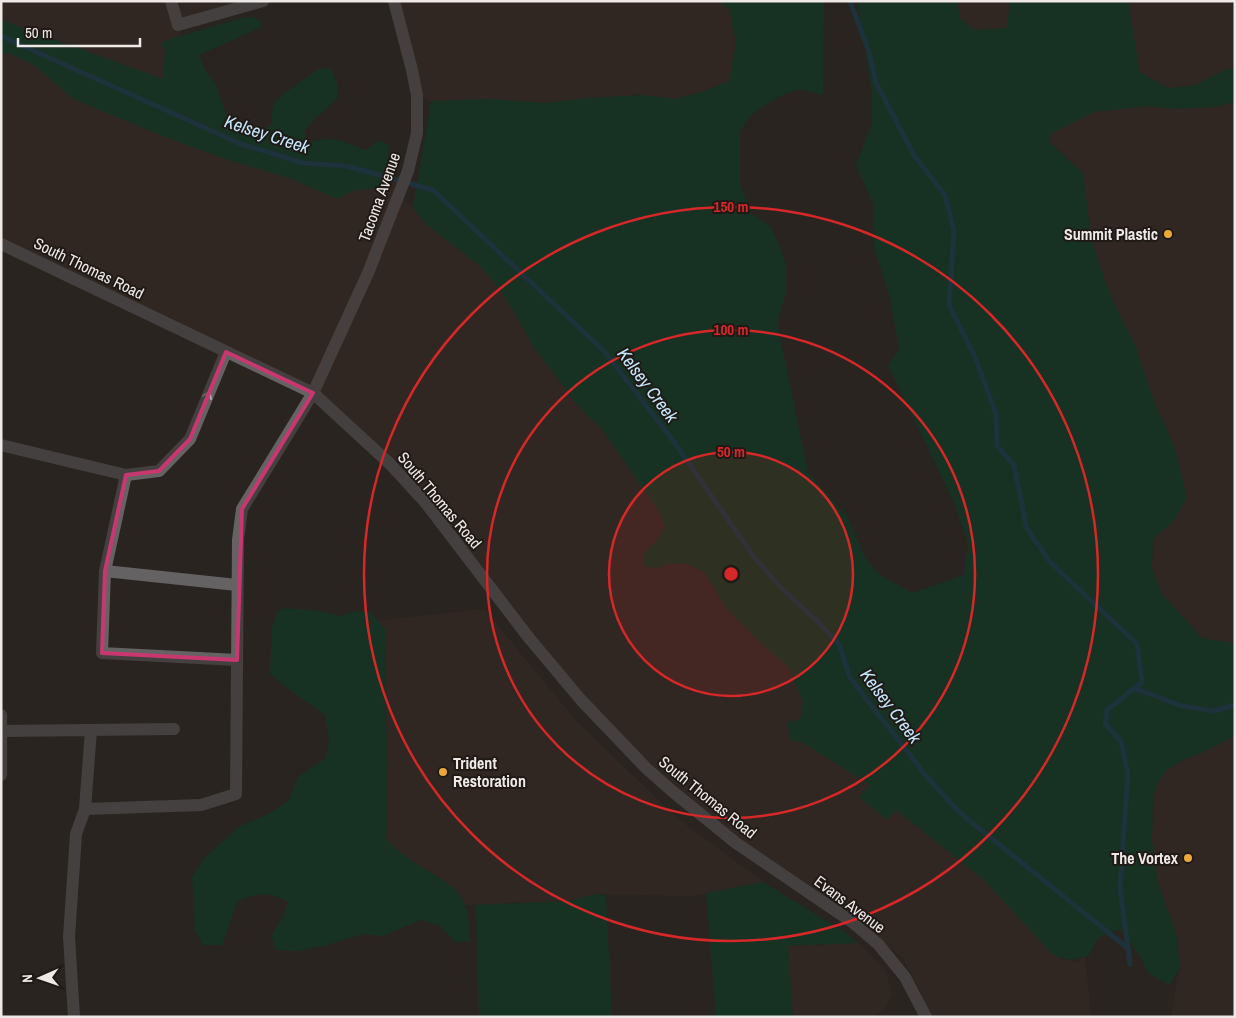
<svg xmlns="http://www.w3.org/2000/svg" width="1236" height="1018" font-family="'Archivo Narrow',sans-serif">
	<rect width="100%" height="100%" fill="#2a2420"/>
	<path fill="#382c25" d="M 1,1 L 263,1 L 178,25 L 204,128 L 402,181 L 399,197 L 413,208 L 427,225 L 480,266 L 505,291 L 535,349 L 580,408 L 601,428 L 658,510 L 665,527 L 656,542 L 644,553 L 654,569 L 673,563 L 688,564 L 705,573 L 726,608 L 760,642 L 790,669 L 811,684 L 802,742 L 870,785 L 896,810 L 984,880 L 1020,919 L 1063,960 L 1075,961 L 1085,957 L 1091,1017 L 929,1017 L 922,994 L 903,958 L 884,943 L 736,843 L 581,700 L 425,502 L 313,393 L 1,244 Z
		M 394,1 L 720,1 L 729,9 L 736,43 L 729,81 L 705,91 L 675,99 L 641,95 L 587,98 L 546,103 L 491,99 L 431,101 L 417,95 Z
		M 957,1 L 1010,1 L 1007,28 L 973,30 L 960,18 Z
		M 1130,1 L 1233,1 L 1235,8 L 1235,67 L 1222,71 L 1196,85 L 1168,88 L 1140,72 L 1130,14 Z
		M 1235,102 L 1235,642 L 1232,643 L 1202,638 L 1162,594 L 1152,568 L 1153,539 L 1174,521 L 1175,448 L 1154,401 L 1104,278 L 1091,238 L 1083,173 L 1063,154 L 1049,142 L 1051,133 L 1094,112 L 1148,106 L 1174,109 L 1214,107 Z
		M 484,609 L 577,722 L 678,819 L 763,882 L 691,896 L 595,894 L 569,901 L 466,905 L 464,900 L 456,890 L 441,878 L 412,862 L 386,840 L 388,818 L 385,629 L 378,621 Z
		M 1235,736 L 1235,1017 L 1171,1017 L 1180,968 L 1176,933 L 1158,883 L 1152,841 L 1153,798 L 1157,784 L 1167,770 L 1183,760 L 1199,754 Z
		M 858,943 L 885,970 L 892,994 L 886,1007 L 873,1017 L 793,1017 L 788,946 Z"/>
	<path fill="#004025" d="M 720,1 L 824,1 L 823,95 L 800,89 L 784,94 L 769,103 L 751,115 L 740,131 L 740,184 L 752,214 L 770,226 L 781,249 L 786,266 L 786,292 L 777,323 L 808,472 L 847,516 L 865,557 L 879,574 L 912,593 L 964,575 L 968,544 L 955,504 L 888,366 L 899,349 L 890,297 L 874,248 L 873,203 L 856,166 L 872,122 L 872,92 L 857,1 L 957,1 L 960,18 L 974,30 L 1007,28 L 1010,1 L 1130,1 L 1130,14 L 1140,72 L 1168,88 L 1196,85 L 1222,71 L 1235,67 L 1235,102 L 1214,107 L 1174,109 L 1148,106 L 1094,112 L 1052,133 L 1049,142 L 1083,173 L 1091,238 L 1104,278 L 1114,303 L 1135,345 L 1154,401 L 1175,448 L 1187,497 L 1174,521 L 1153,539 L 1152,568 L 1162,594 L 1202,638 L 1232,643 L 1235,642 L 1235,736 L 1199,754 L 1183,760 L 1167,770 L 1157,784 L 1153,798 L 1152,841 L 1158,883 L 1176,933 L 1180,968 L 1169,985 L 1148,973 L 1141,958 L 1120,929 L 1098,938 L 1089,955 C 1075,961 1066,961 1052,954 L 984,880 L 896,810 L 887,820 L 859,797 L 870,785 L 802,742 L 791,741 L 787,722 L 800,720 L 803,702 L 790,669 L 760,642 L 726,608 L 705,573 L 688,564 L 673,563 L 654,569 L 643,565 L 644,553 L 656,542 L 665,527 L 658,510 L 601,428 L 580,408 L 535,349 L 502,292 L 480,266 L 427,225 L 413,208 L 431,101 L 491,99 L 546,103 L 587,98 L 641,95 L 675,99 L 705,91 L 729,81 L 736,43 L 729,9 Z
		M 252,17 L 260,20 L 262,27 L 199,55 L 206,71 L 216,85 L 227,117 L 260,134 L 271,124 L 273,104 L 283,94 L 320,68 L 331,69 L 337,83 L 337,98 C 326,110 313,119 304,132 L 308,143 L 323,139 L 340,140 L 365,150 L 380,140 L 389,146 L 388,160 L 381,187 L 353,191 L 337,199 L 289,178 L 228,160 L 165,137 L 73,99 L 35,66 L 9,53 L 1,54 L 1,20 L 163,79 L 165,51 L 161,43 L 176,37 L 242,18 Z
		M 284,608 L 322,611 L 340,616 L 355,611 L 371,612 L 385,629 L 388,818 L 386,840 C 395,847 404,856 413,862 C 452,887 471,888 470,941 L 455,942 L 440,926 L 421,920 L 383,936 L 363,934 L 324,946 L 296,951 L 276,950 L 271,936 L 282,919 L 288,902 C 267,891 260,892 238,901 L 222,945 L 203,945 L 195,930 L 192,877 L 204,858 L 240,826 L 268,814 L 288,801 L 299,776 L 326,758 L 329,738 L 325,715 L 291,691 L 270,674 L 272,627 L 277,612 Z
		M 763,882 L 845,932 L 858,943 L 788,946 L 793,1017 L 716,1017 L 706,893 Z
		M 595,894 L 606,895 L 612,1017 L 479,1017 L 476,905 L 569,901 Z"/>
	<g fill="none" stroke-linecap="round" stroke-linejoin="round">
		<path stroke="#0e435b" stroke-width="5" d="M 850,1 L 869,52 L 876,83 L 915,157 L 945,195 L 954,232 L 949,305 L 975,357 L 996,414 L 997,446 L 1014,465 L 1027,529 L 1050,562 L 1137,644 L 1142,682 L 1107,710 L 1105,724 L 1121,741 L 1128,775 L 1120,887 L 1130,964
			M 1,36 L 241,144 L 303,163 L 347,166 L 433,190 L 604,351 L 674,442 L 754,557 L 781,588 L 816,620 L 839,644 L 850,678 L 927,777 L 959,812 L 1129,949
			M 1134,688 L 1182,706 L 1214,711 L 1235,705"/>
		<path stroke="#656264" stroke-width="12" d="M 171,1 L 178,25 L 263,1
			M 1,445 L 126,475 L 159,471 L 190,439 L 226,352
			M 126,475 L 105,571 L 102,653 L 237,660
			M 105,571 L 237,585
			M 1,715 L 1,775
			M 2,731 L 174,729
			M 85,809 L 201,805 L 236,794 L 238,540 L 242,509 L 313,393 L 368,273 L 408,171 L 417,133 L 417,95 L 412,70 L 394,1
			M 74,1017 L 69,937 L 76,834 L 85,809 L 91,730"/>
		<path stroke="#656264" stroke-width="12" d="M 1,244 L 313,393 L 389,463 L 425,502 L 529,638 L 581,700 L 646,768 L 672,791 L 736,843 L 852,922 L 878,944 L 905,977 L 926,1017"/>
	</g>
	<defs><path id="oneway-chevron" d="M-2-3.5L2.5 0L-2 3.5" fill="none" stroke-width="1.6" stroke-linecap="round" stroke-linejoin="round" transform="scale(1.25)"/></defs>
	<use stroke="#b0acac" href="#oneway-chevron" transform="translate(208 395) rotate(-68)"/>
	<path d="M0 0H1236V1018H0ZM 226,352 L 313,393 L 242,509 L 237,660 L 102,653 L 105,571 L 126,475 L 159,471 L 190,439 Z" fill="#2a2420" fill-opacity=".55" fill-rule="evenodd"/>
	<path fill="none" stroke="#c93770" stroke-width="4" stroke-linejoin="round" d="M 226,352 L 313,393 L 242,509 L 237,660 L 102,653 L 105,571 L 126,475 L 159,471 L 190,439 Z"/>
	<circle cx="731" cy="574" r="122" fill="#d62828" fill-opacity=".12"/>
	<g fill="none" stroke="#d62828" stroke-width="2.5">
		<circle cx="731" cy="574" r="122"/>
		<circle cx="731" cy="574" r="244"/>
		<circle cx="731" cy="574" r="367"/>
	</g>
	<g fill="#eca93a" stroke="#201a17" stroke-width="2">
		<circle cx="1168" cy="234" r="5"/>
		<circle cx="443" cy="772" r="5"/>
		<circle cx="1188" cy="858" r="5"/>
	</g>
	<g text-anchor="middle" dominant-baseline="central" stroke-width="4" stroke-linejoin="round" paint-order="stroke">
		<g font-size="16" fill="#eee9e7" stroke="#201a17">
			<text transform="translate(379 197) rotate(-70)">Tacoma Avenue</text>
			<text transform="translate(89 268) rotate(26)">South Thomas Road</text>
			<text transform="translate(440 500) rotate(50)">South Thomas Road</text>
			<text transform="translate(708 797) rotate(39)">South Thomas Road</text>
			<text transform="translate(850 904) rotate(37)">Evans Avenue</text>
		</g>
		<g font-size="16" font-weight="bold" fill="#eee9e7" stroke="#201a17" text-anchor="end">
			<text x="1158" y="234">Summit Plastic</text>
			<text x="453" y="763" text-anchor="start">Trident<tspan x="453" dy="18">Restoration</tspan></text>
			<text x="1178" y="858">The Vortex</text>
		</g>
		<g font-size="18" font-style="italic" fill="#c5e7fc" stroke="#201a17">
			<text transform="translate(267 134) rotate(18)">Kelsey Creek</text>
			<text transform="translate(648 385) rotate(53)">Kelsey Creek</text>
			<text transform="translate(891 706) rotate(53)">Kelsey Creek</text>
		</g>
	</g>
	<circle cx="731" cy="574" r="8" fill="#d62828" stroke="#201a17" stroke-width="2.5"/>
	<g font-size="15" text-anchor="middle" font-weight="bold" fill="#d62828" stroke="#201a17" stroke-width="4" stroke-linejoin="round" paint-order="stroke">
		<text x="731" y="212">150 m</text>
		<text x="731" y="335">100 m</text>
		<text x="731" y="457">50 m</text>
	</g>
	<rect width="1236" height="1018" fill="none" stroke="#eee9e7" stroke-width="5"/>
	<g transform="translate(40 978) rotate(268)" stroke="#201a17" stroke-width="4" paint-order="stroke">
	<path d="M0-4L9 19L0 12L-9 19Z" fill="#eee9e7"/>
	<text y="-8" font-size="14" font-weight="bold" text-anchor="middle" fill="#eee9e7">N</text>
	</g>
	<path d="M18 38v8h122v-8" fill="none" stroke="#eee9e7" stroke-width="2.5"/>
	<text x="25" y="38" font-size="15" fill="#eee9e7" stroke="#201a17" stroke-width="4" paint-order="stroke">50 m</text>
</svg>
